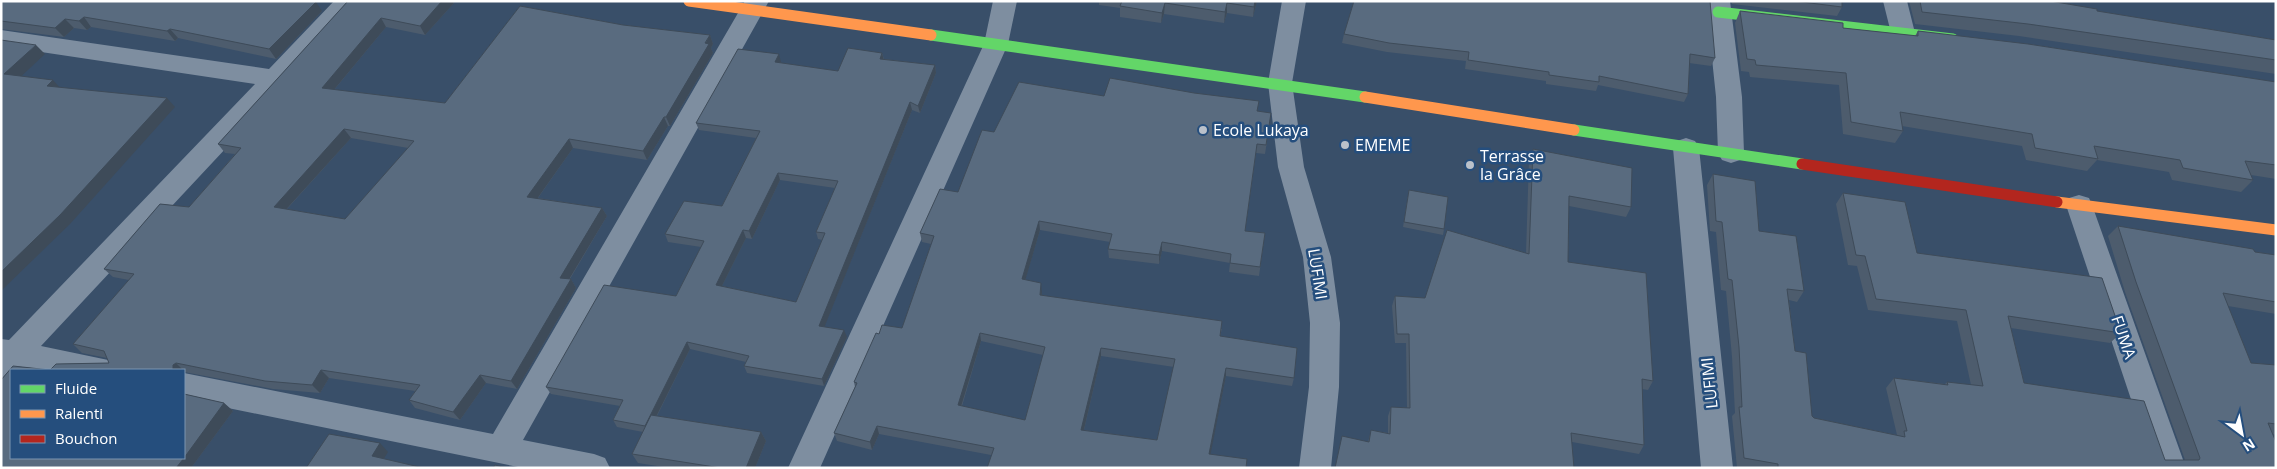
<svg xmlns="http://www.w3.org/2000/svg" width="2277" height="469" font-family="'Open Sans',sans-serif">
	<rect width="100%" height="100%" fill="#394f69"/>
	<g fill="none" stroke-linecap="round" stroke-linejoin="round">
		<path fill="#7e8ea0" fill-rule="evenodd" d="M 334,1 L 360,1 L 285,85 L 41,346 L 113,361 L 117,370 L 37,370 L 21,367 L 19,370 L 11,370 L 11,378 L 1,382 L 1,339 L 9,340 L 255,84 L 1,46 L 1,30 L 269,69 Z
			M 745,1 L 769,1 L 523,440 L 594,454 L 605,458 L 610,468 L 523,468 L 184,399 L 184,373 L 493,434 Z
			M 993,1 L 1017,1 L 1008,44 L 820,468 L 788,468 L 984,44 Z
			M 1282,1 L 1306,1 L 1292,83 L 1304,167 L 1331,257 L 1340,323 L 1339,387 L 1331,468 L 1299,468 L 1309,387 L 1310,323 L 1303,257 L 1278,167 L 1268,83 Z
			M 1706,1 L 1730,1 L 1742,97 L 1744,153 L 1740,160 L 1731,163 L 1722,160 L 1718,153 L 1716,97 Z
			M 1883,1 L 1907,1 L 1915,33 L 1911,39 L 1903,41 L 1895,39 L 1891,33 Z
			M 1686,138 L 1695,141 L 1699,148 L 1733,468 L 1701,468 L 1673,148 L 1677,141 Z
			M 2079,195 L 2089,198 L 2092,205 L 2186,468 L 2154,468 L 2066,205 L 2069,198 Z"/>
		<path stroke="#63d668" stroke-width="11" d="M 1718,12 L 1953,39
			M 931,35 L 1365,97
			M 1574,130 L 1802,164"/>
		<path stroke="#ff974d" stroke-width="11" d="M 689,1 L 931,35
			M 1365,97 L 1574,130
			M 2057,202 L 2276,230"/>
		<path stroke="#b3261e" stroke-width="11" d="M 1802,164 L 2057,202"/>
	</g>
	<path fill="#4d5c6d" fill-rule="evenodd" d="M 1,1 L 322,11 L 276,59 L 178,38 L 175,41 L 91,27 L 87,30 L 74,28 L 64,37 L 1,29 Z
		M 348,1 L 452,1 L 454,3 L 425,35 L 386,27 L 334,90 L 445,103 L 520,6 L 623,25 L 710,35 L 713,44 L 711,48 L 713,53 L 670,126 L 668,126 L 647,160 L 573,148 L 538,198 L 602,208 L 607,216 L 570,279 L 571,279 L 576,288 L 517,389 L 486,383 L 460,420 L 415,408 L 409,400 L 415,391 L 329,378 L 320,393 L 273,389 L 184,372 L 184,370 L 11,370 L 11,458 L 184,458 L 184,394 L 224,403 L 233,411 L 191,468 L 1,468 L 1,380 L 13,366 L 50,370 L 56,364 L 109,363 L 107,358 L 82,353 L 73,344 L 129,280 L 113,277 L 104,269 L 160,204 L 189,207 L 235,154 L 225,153 L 218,144 ZM 351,138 L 408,148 L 345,219 L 287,209 Z
		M 1099,1 L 1257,1 L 1253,17 L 1227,13 L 1224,23 L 1164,14 L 1161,23 L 1120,17 L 1120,8 L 1099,5 Z
		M 1354,1 L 1715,58 L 1711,66 L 1689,63 L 1688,94 L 1684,102 L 1598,85 L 1596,91 L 1546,84 L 1546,81 L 1465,69 L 1466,61 L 1387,52 L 1342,43 L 1344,34 Z
		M 1731,1 L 1842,1 L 1842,7 L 1837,16 L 1732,4 Z
		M 1909,1 L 2050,1 L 2097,11 L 2276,40 L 2276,74 L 2019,36 L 1915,24 Z
		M 1740,11 L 1843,28 L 1915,36 L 1918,31 L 2276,82 L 2276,179 L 2251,175 L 2253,180 L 2241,192 L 2172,180 L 2169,172 L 2097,160 L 2087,171 L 2026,160 L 2022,146 L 1902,126 L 1903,131 L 1895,143 L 1843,134 L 1839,85 L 1750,77 L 1749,72 L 1741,71 L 1735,23 Z
		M 882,53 L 884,59 L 935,65 L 936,73 L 920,113 L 912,110 L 824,327 L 847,337 L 824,386 L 747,373 L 744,366 L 746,362 L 690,349 L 657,416 L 761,432 L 766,441 L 755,468 L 670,468 L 638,463 L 632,454 L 643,432 L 617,427 L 613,420 L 620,406 L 551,394 L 546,387 L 676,296 L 701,247 L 668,242 L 665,234 L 722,206 L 756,138 L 699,130 L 696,123 L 781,62 L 781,63 L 838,71 ZM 780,180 L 835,188 L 816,232 L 818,239 L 822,240 L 796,302 L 722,286 L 746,238 L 752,239 Z
		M 1104,96 L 1258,111 L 1270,122 L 1265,154 L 1256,153 L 1245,231 L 1265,233 L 1259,276 L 1229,272 L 1230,263 L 1162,251 L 1159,264 L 1109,258 L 1108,249 L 1110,242 L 1040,230 L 1025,280 L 1042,292 L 1042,295 L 1222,329 L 1220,336 L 1294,378 L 1292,386 L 1226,376 L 1210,454 L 991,455 L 879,434 L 872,450 L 837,441 L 834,433 L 855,387 L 854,382 L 879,334 L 902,328 L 931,244 L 922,242 L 920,233 L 958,192 L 994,132 ZM 981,341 L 1043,355 L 1025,420 L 962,406 ZM 1101,356 L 1174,367 L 1157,440 L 1084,430 Z
		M 1533,149 L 1631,207 L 1626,217 L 1569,206 L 1568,262 L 1653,381 L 1648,390 L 1642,389 L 1644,445 L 1639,454 L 1572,442 L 1368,442 L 1371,430 L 1388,433 L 1388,416 L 1391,407 L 1407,408 L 1406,343 L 1395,343 L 1392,306 L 1395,296 L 1425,298 L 1526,253 L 1529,159 Z
		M 1713,174 L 1759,231 L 1804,291 L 1797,302 L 1789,300 L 1795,351 L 1812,416 L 1814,418 L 1897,435 L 1886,388 L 1894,378 L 1945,384 L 1947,382 L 1971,385 L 1957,321 L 1868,310 L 1857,266 L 1848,265 L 1836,204 L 1843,193 L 1917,253 L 2121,333 L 2110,343 L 2011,328 L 2024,383 L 2165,460 L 2185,460 L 2125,292 L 2108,236 L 2118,226 L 2255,252 L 2276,255 L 2276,314 L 2228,306 L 2251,363 L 2276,365 L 2276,435 L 2272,434 L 2276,468 L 1737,468 L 1732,416 L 1735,413 L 1732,357 L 1726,291 L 1721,290 L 1716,232 L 1710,231 L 1707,185 Z
		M 1409,190 L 1444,229 L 1443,235 L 1403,227 Z"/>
	<path fill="#3e4b59" d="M 442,1 L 452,1 L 454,3 L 425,35 L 420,26 Z
		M 1255,1 L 1257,1 L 1253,17 L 1254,7 Z
		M 316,2 L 322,11 L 276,59 L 269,49 Z
		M 1165,3 L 1164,14 L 1161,23 L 1162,13 Z
		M 1227,3 L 1227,13 L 1224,23 L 1225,12 Z
		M 84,17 L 91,27 L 87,30 L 79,21 Z
		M 381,18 L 386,27 L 328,97 L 322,88 Z
		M 65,19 L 74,28 L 64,37 L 55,28 Z
		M 170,29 L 178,38 L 175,41 L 167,31 Z
		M 710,35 L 713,44 L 711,48 L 713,53 L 670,126 L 666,117 Z
		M 36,45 L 45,54 L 13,84 L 4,74 Z
		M 882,53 L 884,61 L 880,59 Z
		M 779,54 L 781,62 L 777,69 L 775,62 Z
		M 935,65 L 936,73 L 920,113 L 918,106 Z
		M 53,80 L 62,90 L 47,86 Z
		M 167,98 L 175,107 L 70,224 L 1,291 L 1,272 Z
		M 910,102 L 912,110 L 822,333 L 819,326 Z
		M 664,117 L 668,126 L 647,160 L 643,151 Z
		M 344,129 L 351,138 L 281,215 L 274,207 Z
		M 569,139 L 573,148 L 532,206 L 527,197 Z
		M 778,173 L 780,180 L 752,239 L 749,231 Z
		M 602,208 L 607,216 L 565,286 L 560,278 Z
		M 1039,221 L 1040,230 L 1023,288 L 1022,279 Z
		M 743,230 L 746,238 L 719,292 L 716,285 Z
		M 1162,242 L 1162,251 L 1159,264 L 1159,255 Z
		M 571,279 L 576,288 L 517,389 L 511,381 Z
		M 1041,283 L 1042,292 L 1041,303 L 1040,295 Z
		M 844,330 L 847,337 L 824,386 L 822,379 Z
		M 980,333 L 981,341 L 959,413 L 958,405 Z
		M 687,342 L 690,349 L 648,433 L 645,426 Z
		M 1101,348 L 1101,356 L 1082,438 L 1081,430 Z
		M 176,363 L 183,370 L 173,370 L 173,365 Z
		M 1226,368 L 1226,376 L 1209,462 L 1209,454 Z
		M 321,370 L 329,378 L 320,393 L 312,385 Z
		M 480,375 L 486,383 L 460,420 L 453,412 Z
		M 224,403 L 233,411 L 191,468 L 176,468 Z
		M 877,426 L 879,434 L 872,450 L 870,442 Z
		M 761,432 L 766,441 L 755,468 L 746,468 Z
		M 380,443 L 388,452 L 380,465 L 372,456 Z"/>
	<path fill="#596b7f" stroke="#3e4b59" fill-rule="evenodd" d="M 1,1 L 314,1 L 316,2 L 269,49 L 170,29 L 167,31 L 84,17 L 79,21 L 65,19 L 55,28 L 1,21 Z
		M 348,1 L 442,1 L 420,26 L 381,18 L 322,88 L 445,103 L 520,6 L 623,25 L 710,35 L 705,43 L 709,44 L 666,117 L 664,117 L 643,151 L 569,139 L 527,197 L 602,208 L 560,278 L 571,279 L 511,381 L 480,375 L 453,412 L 409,400 L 420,385 L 321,370 L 312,385 L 265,381 L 176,363 L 173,365 L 173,370 L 11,370 L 11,458 L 184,458 L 176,468 L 1,468 L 1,380 L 13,366 L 50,370 L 56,364 L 109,363 L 104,351 L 73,344 L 134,274 L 104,269 L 160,204 L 189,207 L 241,148 L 218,144 ZM 344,129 L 414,141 L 345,219 L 274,207 Z
		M 1122,1 L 1255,1 L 1254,7 L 1227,3 L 1225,12 L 1165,3 L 1162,13 L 1120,6 Z
		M 1354,1 L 1710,1 L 1715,58 L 1690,54 L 1688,94 L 1599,76 L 1599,82 L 1549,75 L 1549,72 L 1468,60 L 1469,52 L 1389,43 L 1344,34 Z
		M 1794,1 L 1842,1 L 1842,7 Z
		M 1920,1 L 2050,1 L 2097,9 L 2097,11 L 2276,40 L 2276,60 L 2028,24 L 1922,12 Z
		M 1740,11 L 1843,23 L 1843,28 L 1918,36 L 1918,31 L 2028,44 L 2276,82 L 2276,165 L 2245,161 L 2253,180 L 2183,168 L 2180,160 L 2094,146 L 2098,159 L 2035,148 L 2032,134 L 1900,112 L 1903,131 L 1851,122 L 1846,73 L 1756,65 L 1755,60 L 1747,59 Z
		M 1,40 L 36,45 L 4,74 L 53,80 L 47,86 L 167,98 L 60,215 L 1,272 Z
		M 848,48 L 882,53 L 880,59 L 935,65 L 918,106 L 910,102 L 819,326 L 844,330 L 822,379 L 744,366 L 749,356 L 687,342 L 645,426 L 613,420 L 623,400 L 546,387 L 604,285 L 676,296 L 704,241 L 665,234 L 684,201 L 722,206 L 760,131 L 696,123 L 738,49 L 779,54 L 775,62 L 838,71 ZM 778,173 L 838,181 L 816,232 L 825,233 L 796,302 L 716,285 L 743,230 L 749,231 Z
		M 1110,78 L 1194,93 L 1259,101 L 1257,111 L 1271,113 L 1266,145 L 1257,144 L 1245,231 L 1265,233 L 1260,267 L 1230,263 L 1231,254 L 1162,242 L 1159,255 L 1108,249 L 1112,234 L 1039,221 L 1022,279 L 1041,283 L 1040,295 L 1222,321 L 1220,336 L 1297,348 L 1294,378 L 1226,368 L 1209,454 L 1247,459 L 1246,468 L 987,468 L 994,448 L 877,426 L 870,442 L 834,433 L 857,383 L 854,382 L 876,333 L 879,334 L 882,325 L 902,328 L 934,236 L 920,233 L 940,189 L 958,192 L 982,130 L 994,132 L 1019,82 L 1104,96 ZM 980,333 L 1045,347 L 1025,420 L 958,405 ZM 1101,348 L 1175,359 L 1157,440 L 1081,430 Z
		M 1533,149 L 1632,168 L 1631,207 L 1569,196 L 1568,262 L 1646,273 L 1653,381 L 1642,379 L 1644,445 L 1571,433 L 1574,468 L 1335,468 L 1342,436 L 1369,442 L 1371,430 L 1390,434 L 1391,407 L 1410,408 L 1409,334 L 1397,334 L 1395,296 L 1425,298 L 1447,230 L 1529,254 Z
		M 1713,174 L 1755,181 L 1759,231 L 1796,236 L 1804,291 L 1787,289 L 1795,351 L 1806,353 L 1812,416 L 1814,418 L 1905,437 L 1904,431 L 1907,431 L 1894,378 L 1948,385 L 1947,382 L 1983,386 L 1966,310 L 1876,299 L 1865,256 L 1856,255 L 1843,193 L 1905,202 L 1917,253 L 2102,278 L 2121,333 L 2008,316 L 2024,383 L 2144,401 L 2165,460 L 2199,460 L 2200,458 L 2136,282 L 2118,226 L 2253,249 L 2255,252 L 2276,255 L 2276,302 L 2223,293 L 2251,363 L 2276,365 L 2276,424 L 2268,423 L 2276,442 L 2276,468 L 1778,468 L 1778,464 L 1744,458 L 1739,407 L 1742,407 L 1739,347 L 1732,280 L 1728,279 L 1722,222 L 1716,221 Z
		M 1409,190 L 1448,197 L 1444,229 L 1404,222 Z
		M 184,394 L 224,403 L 184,458 Z
		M 651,415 L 761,432 L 746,468 L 721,468 L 632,454 Z
		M 329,434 L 380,443 L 372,456 L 424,468 L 306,468 Z
		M 495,465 L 507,468 L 493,468 Z"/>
	<g fill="#bac1ca" stroke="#254e7d" stroke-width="2">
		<circle cx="1203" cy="130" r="5"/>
		<circle cx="1345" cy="145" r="5"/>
		<circle cx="1470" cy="165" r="5"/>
	</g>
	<g text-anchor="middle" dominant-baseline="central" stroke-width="5" stroke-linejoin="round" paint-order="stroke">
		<g font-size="16" fill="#fff" stroke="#254e7d" text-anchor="start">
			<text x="1213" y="130">Ecole Lukaya</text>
			<text x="1355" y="145">EMEME</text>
			<text x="1480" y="156">Terrasse<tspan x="1480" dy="18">la Grâce</tspan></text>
		</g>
		<g font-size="16" fill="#fff" stroke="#254e7d">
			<text transform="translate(1318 274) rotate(81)">LUFIMI</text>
			<text transform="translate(2124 337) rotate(71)">FUMA</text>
			<text transform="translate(1709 383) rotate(-96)">LUFIMI</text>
		</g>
	</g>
	<rect width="2277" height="469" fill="none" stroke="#ffffff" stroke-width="5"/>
	<rect x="10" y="369" width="175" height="90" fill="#254e7d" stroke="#7c95b1"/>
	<rect x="20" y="385" width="25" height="8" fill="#63d668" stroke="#7c95b1"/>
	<text x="55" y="394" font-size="15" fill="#ffffff">Fluide</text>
	<rect x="20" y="410" width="25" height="8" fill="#ff974d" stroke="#7c95b1"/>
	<text x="55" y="419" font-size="15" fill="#ffffff">Ralenti</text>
	<rect x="20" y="435" width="25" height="8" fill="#b3261e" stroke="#7c95b1"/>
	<text x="55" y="444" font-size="15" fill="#ffffff">Bouchon</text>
	<g transform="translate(2242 434) rotate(148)" stroke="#254e7d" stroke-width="4" paint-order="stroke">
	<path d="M0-4L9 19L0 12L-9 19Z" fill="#ffffff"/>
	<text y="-8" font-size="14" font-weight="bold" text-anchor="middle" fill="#ffffff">N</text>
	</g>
</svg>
